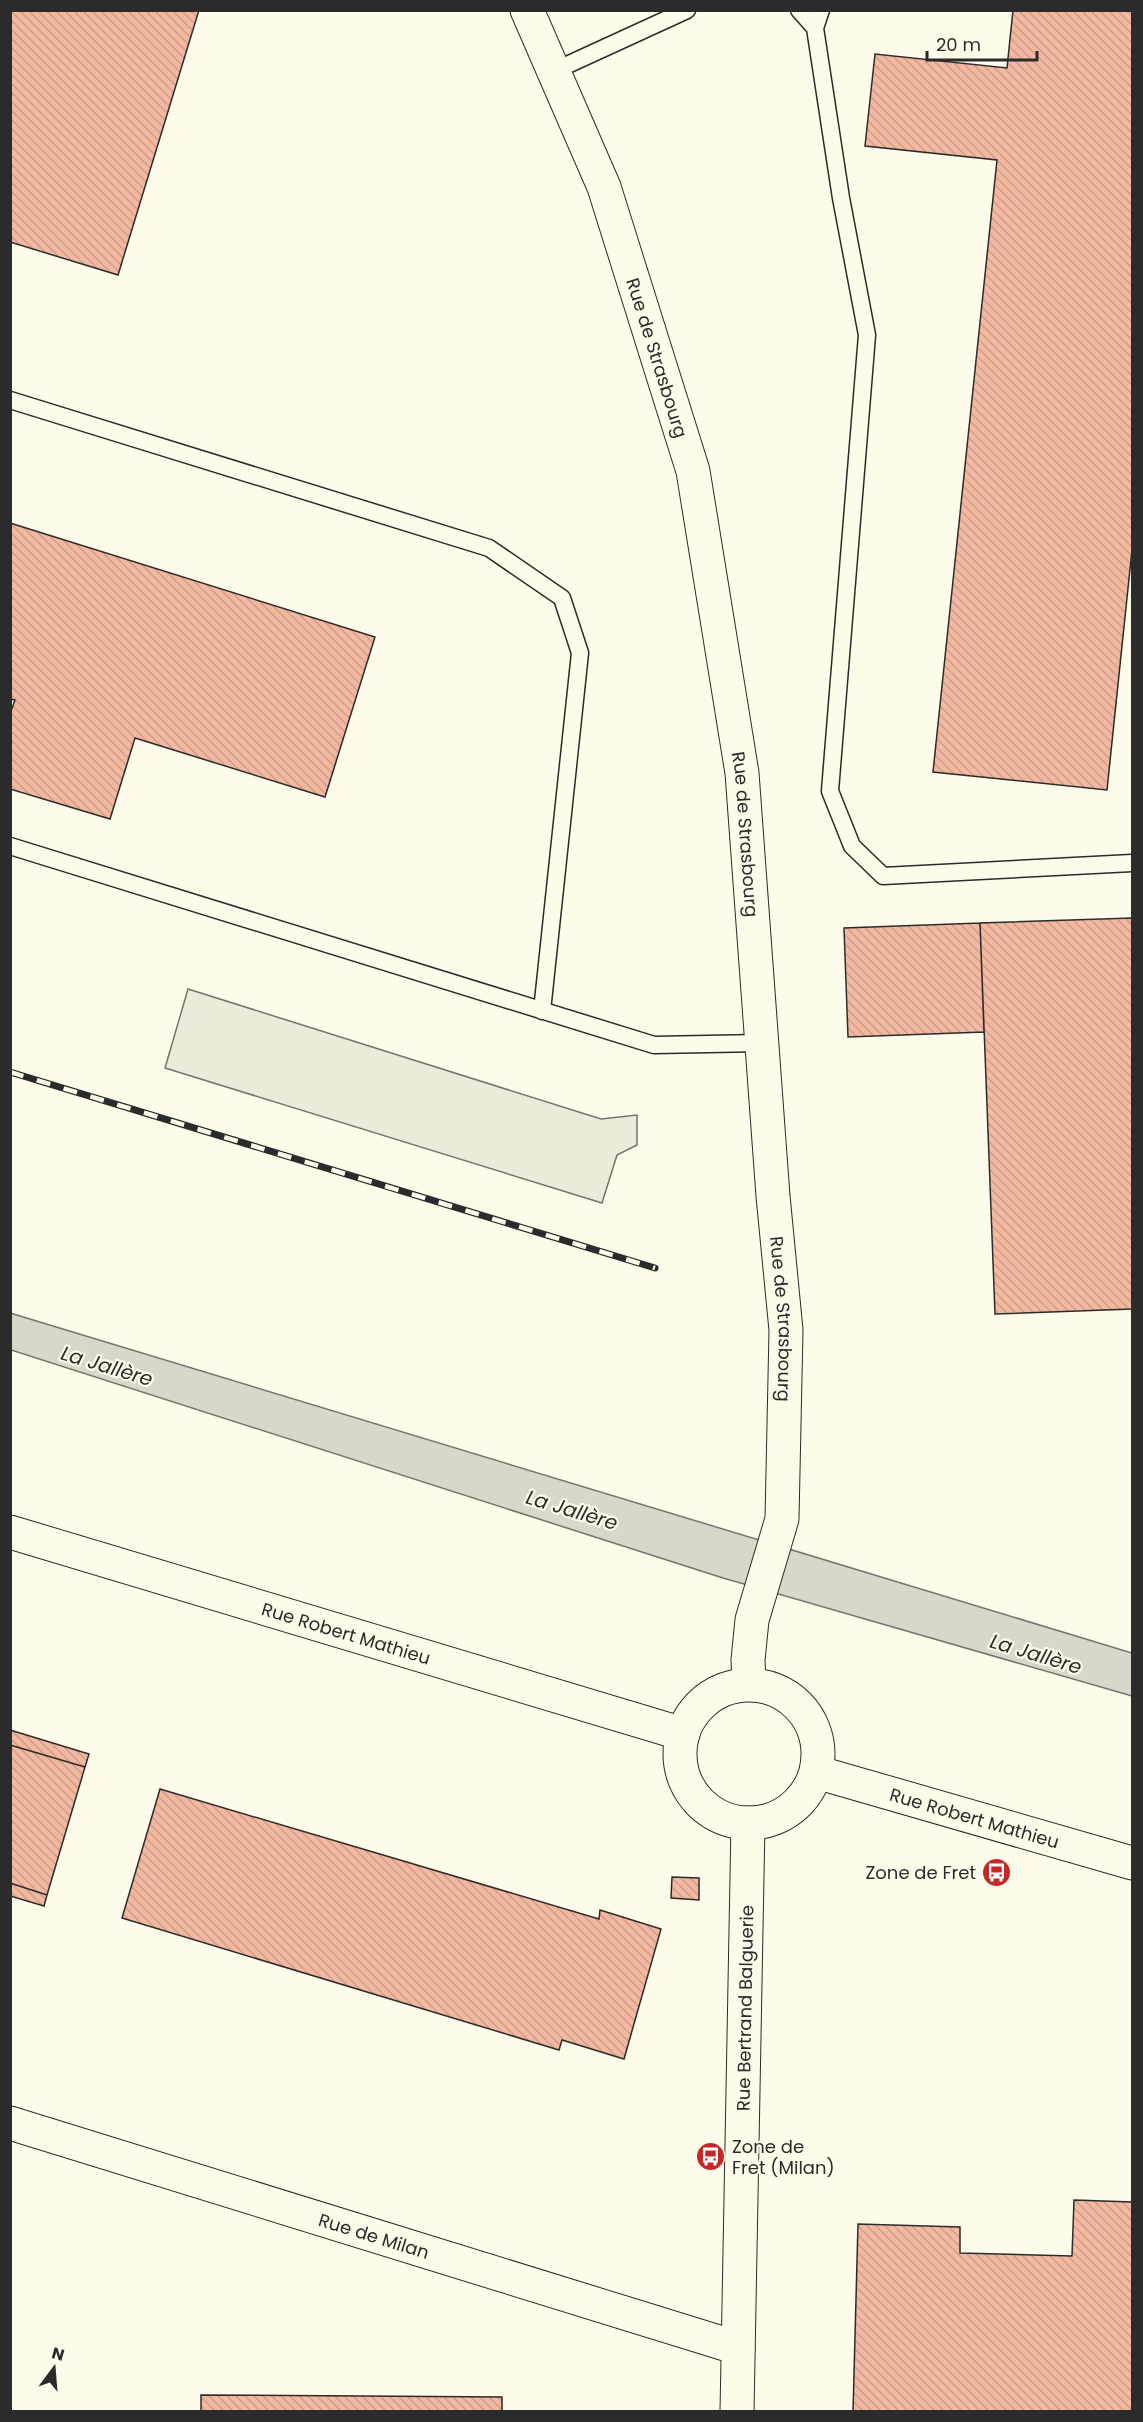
<svg xmlns="http://www.w3.org/2000/svg" width="1143" height="2422" font-family="Poppins,sans-serif">
	<defs>
		<pattern id="building-back-hatch" width="6" height="6" patternUnits="userSpaceOnUse" patternTransform="scale(1.5)"><rect width="6" height="6" fill="#f2b8a0"/><path d="M-1 5l2 2M0 0l6 6M5-1l2 2" fill="none" stroke="#d09e8a"/></pattern>
	</defs>
	<rect width="100%" height="100%" fill="#fdfbea"/>
	<path fill="#eceadb" stroke="#74746e" stroke-width="1.5" d="M 188,989 L 601,1119 L 637,1115 L 637,1145 L 617,1155 L 602,1203 L 165,1068 Z"/>
	<path fill="#d8d7c9" stroke="#74746e" stroke-width="1.5" d="M 10,1313 L 1132,1653 L 1132,1696 L 723,1578 L 11,1350 Z"/>
	<path fill="url(#building-back-hatch)" stroke="#2b2b2b" stroke-width="1.5" d="M 10,10 L 199,10 L 118,275 L 10,242 Z
		M 1013,10 L 1132,10 L 1132,550 L 1107,790 L 933,772 L 997,160 L 865,146 L 875,54 L 1007,68 Z
		M 10,523 L 375,637 L 325,797 L 135,738 L 110,819 L 10,789 L 10,714 L 15,700 L 10,699 Z
		M 1132,918 L 1132,1309 L 995,1314 L 980,923 Z
		M 980,923 L 984,1032 L 848,1037 L 844,928 Z
		M 10,1730 L 89,1754 L 85,1767 L 10,1745 Z
		M 10,1745 L 85,1767 L 47,1895 L 10,1883 Z
		M 160,1789 L 599,1919 L 600,1910 L 661,1929 L 624,2059 L 562,2040 L 559,2050 L 122,1918 Z
		M 672,1877 L 699,1878 L 699,1900 L 671,1898 Z
		M 10,1883 L 47,1895 L 44,1906 L 10,1896 Z
		M 1074,2200 L 1132,2202 L 1132,2412 L 853,2412 L 858,2224 L 960,2227 L 960,2253 L 1072,2256 Z
		M 201,2395 L 502,2397 L 502,2412 L 201,2412 Z"/>
	<g fill="none" stroke-linecap="round" stroke-linejoin="round">
		<defs>
			<path id="lane" d="M 799,10 L 815,28
				M 821,10 L 815,28 L 841,198 L 867,335 L 830,791 L 852,846 L 883,876 L 1132,863
				M 554,71 L 687,10
				M 10,400 L 489,548 L 562,598 L 580,653 L 542,1011
				M 10,846 L 654,1045 L 762,1043"/>
			<g id="street">
				<path id="s1" d="M 527,10 L 604,187 L 693,471 L 742,773 L 773,1196 L 786,1330 L 782,1519 L 752,1620 L 748,1660 L 749,1684"/>
				<path id="s2" d="M 10,1532 L 683,1734"/>
				<circle cx="749" cy="1754" r="69"/>
				<path id="s3" d="M 816,1772 L 1132,1863"/>
				<path id="s4" d="M 10,2123 L 738,2348"/>
				<path id="s5" d="M 737,2412 L 748,1823"/>
			</g>
		</defs>
		<use href="#lane" stroke="#2b2b2b" stroke-width="19"/>
		<use href="#street" stroke="#2b2b2b" stroke-width="35"/>
		<use href="#lane" stroke="#fdfbea" stroke-width="16"/>
		<use href="#street" stroke="#fdfbea" stroke-width="33"/>
		<defs>
			<path id="rail" d="M 10,1072 L 655,1268"/>
		</defs>
		<use href="#rail" stroke="#2b2b2b" stroke-width="7"/>
		<use href="#rail" stroke="#fdfbea" stroke-width="4.5" stroke-dasharray="14" stroke-linecap="butt"/>
	</g>
	<defs>
		<symbol id="bus-disc" viewBox="-11 -11 22 22"><circle r="9.5" fill="#c62828" stroke="#fdfbea"/><path d="M-5-6H5V4H4V6H2V4H-2V6H-4V4H-5ZM-3.5-4V0h7V-4ZM-3.5 1.2v1.5H-2V1.2ZM2 1.2v1.5H3.5V1.2Z" fill="#fff"/></symbol>
	</defs>
	<g fill-rule="evenodd">
		<use href="#bus-disc" x="980" y="1856" width="33" height="33"/>
		<use href="#bus-disc" x="694" y="2140" width="33" height="33"/>
	</g>
	<g text-anchor="middle" dominant-baseline="central" stroke-width="4.5" stroke-linejoin="round" paint-order="stroke">
		<g font-size="18" fill="#2b2b2b" stroke="#fdfbea">
			<text stroke="none"><textPath href="#s1" startOffset="372">Rue de Strasbourg</textPath></text>
			<text stroke="none"><textPath href="#s1" startOffset="858">Rue de Strasbourg</textPath></text>
			<text stroke="none"><textPath href="#s1" startOffset="1344">Rue de Strasbourg</textPath></text>
			<text stroke="none"><textPath href="#s2" startOffset="351">Rue Robert Mathieu</textPath></text>
			<text stroke="none"><textPath href="#s3" startOffset="165">Rue Robert Mathieu</textPath></text>
			<text stroke="none"><textPath href="#s5" startOffset="404">Rue Bertrand Balguerie</textPath></text>
			<text stroke="none"><textPath href="#s4" startOffset="381">Rue de Milan</textPath></text>
		</g>
		<g font-size="18" fill="#2b2b2b" stroke="#fdfbea" text-anchor="end">
			<text x="976" y="1872">Zone de Fret</text>
			<text x="732" y="2146" text-anchor="start">Zone de<tspan x="732" dy="21">Fret (Milan)</tspan></text>
		</g>
		<g font-size="20" font-style="italic" fill="#2b2b2b" stroke="#fdfbea">
			<text transform="translate(107 1366) rotate(17)">La Jallère</text>
			<text transform="translate(572 1510) rotate(17)">La Jallère</text>
			<text transform="translate(1036 1654) rotate(17)">La Jallère</text>
		</g>
	</g>
	<rect width="1143" height="2422" fill="none" stroke="#2b2b2b" stroke-width="24"/>
	<g transform="translate(54 2368) rotate(16)" stroke="#fdfbea" stroke-width="4.5" paint-order="stroke">
	<path d="M0-4.5L10 22L0 15L-10 22Z" fill="#2b2b2b"/>
	<text y="-9" font-size="16" font-weight="bold" text-anchor="middle" fill="#2b2b2b">N</text>
	</g>
	<path d="M927 51v9h110v-9" fill="none" stroke="#2b2b2b" stroke-width="3"/>
	<text x="936" y="51" font-size="18" fill="#2b2b2b" stroke="#fdfbea" stroke-width="4.5" paint-order="stroke">20 m</text>
</svg>
